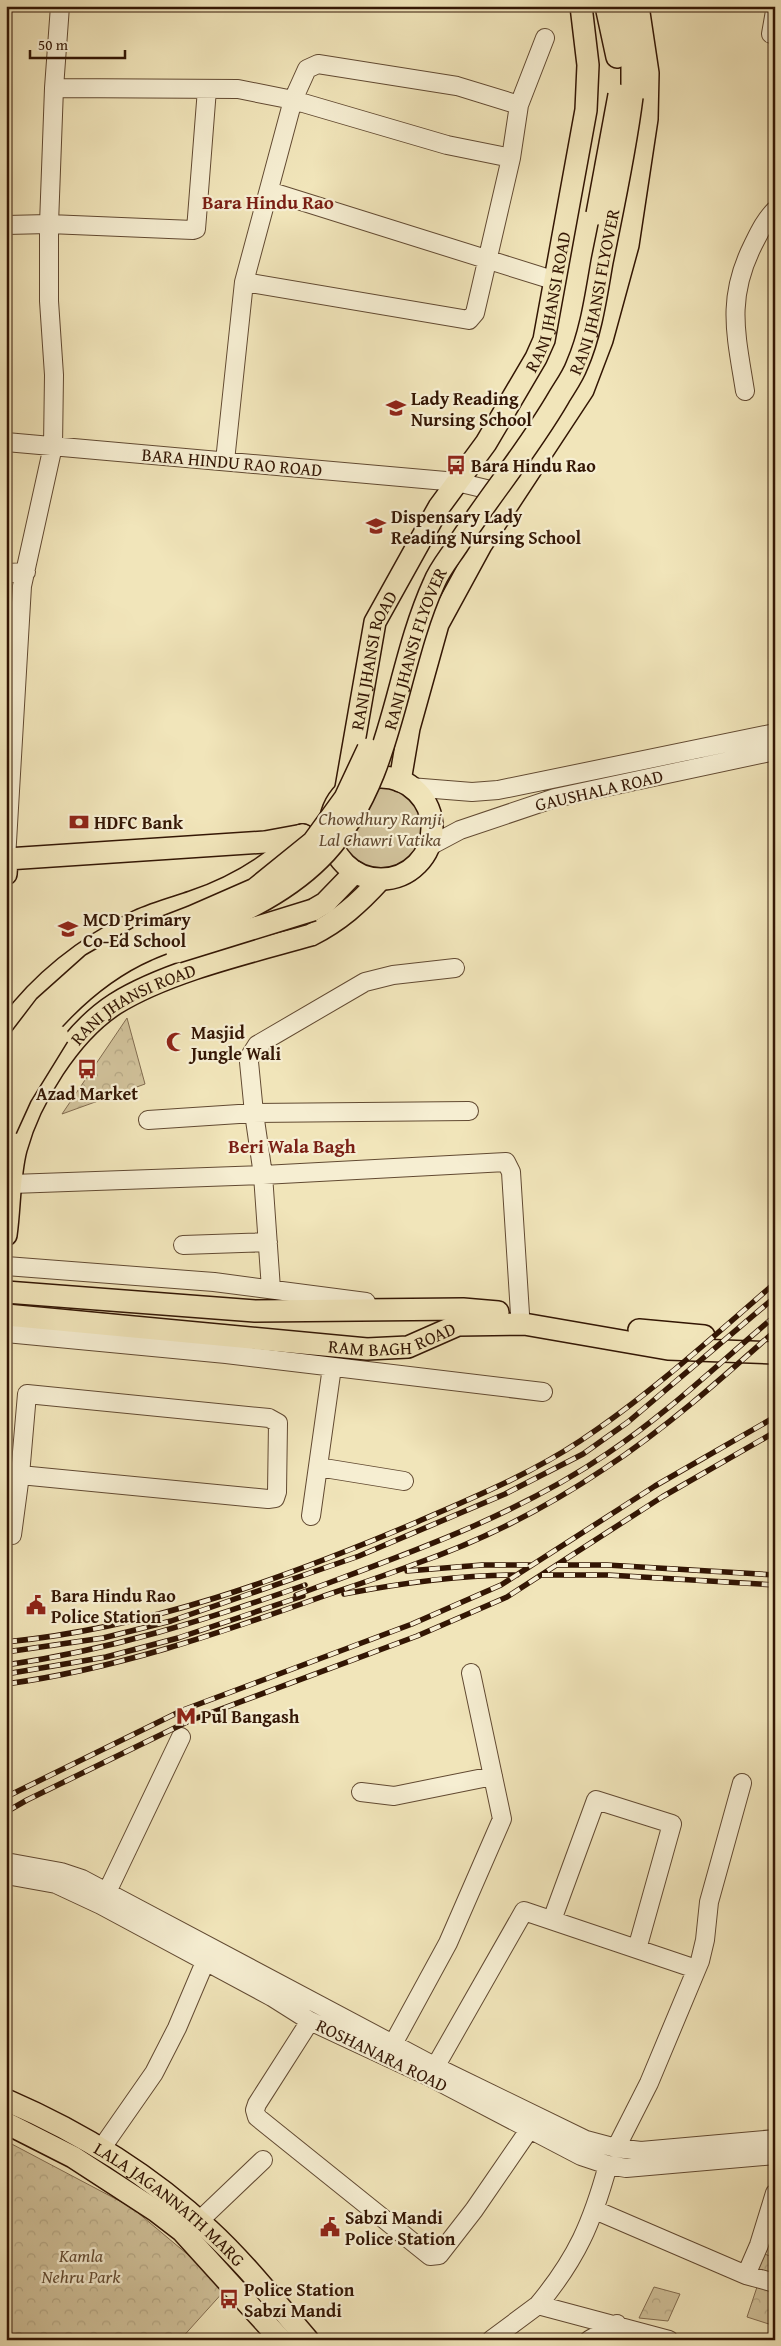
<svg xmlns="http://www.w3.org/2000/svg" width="781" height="2346" font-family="'Gentium Book Plus',serif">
	<defs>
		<pattern id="park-crowns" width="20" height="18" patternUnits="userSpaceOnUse" patternTransform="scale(1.25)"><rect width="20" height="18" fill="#d1c29b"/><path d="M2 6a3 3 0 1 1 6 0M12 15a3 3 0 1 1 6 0" fill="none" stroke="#b4a684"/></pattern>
	</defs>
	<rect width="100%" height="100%" fill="#f1e5ba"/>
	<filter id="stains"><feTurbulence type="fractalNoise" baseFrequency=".004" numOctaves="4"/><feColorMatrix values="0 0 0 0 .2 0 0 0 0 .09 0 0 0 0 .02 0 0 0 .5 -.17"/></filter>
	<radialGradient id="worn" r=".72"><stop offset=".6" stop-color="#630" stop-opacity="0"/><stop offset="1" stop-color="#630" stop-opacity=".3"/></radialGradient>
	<path fill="#d1c29b" stroke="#826c50" d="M 380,786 C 446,792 427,884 369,870 C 356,866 346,857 340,845 L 372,787 Z"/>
	<path fill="url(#park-crowns)" stroke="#826c50" d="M 127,1018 L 145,1084 L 62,1114 Z
		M 6,2141 L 131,2207 L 205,2269 L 225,2290 L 180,2340 L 6,2340 Z
		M 762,2253 L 775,2258 L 775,2326 L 747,2317 L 757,2287 L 748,2282 Z
		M 654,2287 L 680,2294 L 668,2321 L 639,2318 Z"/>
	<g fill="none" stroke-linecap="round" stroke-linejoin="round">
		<defs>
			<path id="minor" d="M 771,34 L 775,11
				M 54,88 L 238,89 L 293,100 L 447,145 L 511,158
				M 269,191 L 556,281
				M 6,225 L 49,224 L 193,230 L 196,229 L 197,217 L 207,89
				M 244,282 L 469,320 L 475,313 L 511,158 L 519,105 L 545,38
				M 745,391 C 736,334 726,299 753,245 C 759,233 765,220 775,210
				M 6,442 L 457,482 L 507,494
				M 225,461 L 244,282 L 293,100 L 307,69 L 318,64 L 457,86 L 519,105
				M 6,573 L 26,572
				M 410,787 L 472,792 L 498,790 L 775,733
				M 428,847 L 460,830 L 555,798 L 775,751
				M 6,859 L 22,586 L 53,446 L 54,375 L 49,301 L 49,224 L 54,88 L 60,6
				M 148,1120 L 254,1113 L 469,1111
				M 12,1184 L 263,1175 L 506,1162 L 511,1172 L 520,1314
				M 183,1245 L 268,1242
				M 6,1266 L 214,1282 L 366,1302
				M 271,1289 L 263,1175 L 254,1113 L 249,1062 L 250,1056 L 257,1045 L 365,982 L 393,975 L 455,968
				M 6,1333 L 226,1354 L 543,1392
				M 318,1467 L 404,1481
				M 6,1474 L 20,1475 L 268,1499 L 275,1498 L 277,1492 L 278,1423 L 269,1418 L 27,1394 L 20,1475 L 12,1535
				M 311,1516 L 332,1367
				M 361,1792 L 394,1796 L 493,1776
				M 6,1862 L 61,1872 L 82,1879 L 436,2067 L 586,2140 L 616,2148 L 641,2151 L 775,2139
				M 6,1875 L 56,1884 L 101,1905 L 272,1997 L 310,2021 L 430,2077 L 581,2156 L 608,2165 L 626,2168 L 775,2155
				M 107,1892 L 181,1737
				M 552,1920 L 596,1800 L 672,1824 L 637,1949
				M 310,2021 L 257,2104 L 255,2110 L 257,2117 L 430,2256 L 439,2255 L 474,2210 L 529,2130
				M 393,2044 L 448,1943 L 502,1819 L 471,1673
				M 430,2076 L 524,1911 L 696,1969
				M 616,2148 L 649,2083 L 700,1961 L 705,1940 L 709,1902 L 742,1783
				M 101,2149 L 154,2073 L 177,2028 L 205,1962
				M 608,2165 C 592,2223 577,2258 538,2305 L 669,2340
				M 595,2210 L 746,2275 L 775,2283
				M 199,2221 L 263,2160
				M 746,2275 L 759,2245 L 775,2193
				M 491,2340 L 538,2305
				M 589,2340 L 617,2324"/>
			<g id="major">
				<path d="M 606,6 L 617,57"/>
				<path d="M 622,6 L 632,64 L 632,97"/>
				<circle cx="381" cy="828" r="51"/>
				<path d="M 400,781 L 409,728 L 438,624 L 481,545 L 583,390 L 602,340 L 628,245 L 647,119 L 648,73 L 638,6"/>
				<path id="s1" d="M 346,788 L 375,622 L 439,507 L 486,443 L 536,358 L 544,340 L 586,110 L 588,65 L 581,6"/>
				<path d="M 6,874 L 7,859 L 265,842 L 303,835"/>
				<path d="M 313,910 L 325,903 L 355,872"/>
				<path d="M 6,1030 C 40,982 86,947 138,921 C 155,913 174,908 192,902 C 233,888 271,866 302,835"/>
				<path id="s2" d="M 6,1235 C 10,1207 9,1176 16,1149 C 30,1098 70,1033 115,1004 C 168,971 251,952 311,935 C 339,921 359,903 380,880"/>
				<path d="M 6,1292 L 255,1311 L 463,1309 L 498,1312"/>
				<path id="s3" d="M 6,1315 L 367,1349 L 408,1347 L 458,1325 L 524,1324 L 668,1349 L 775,1353"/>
				<path d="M 639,1330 L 704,1336"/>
				<path id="s4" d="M 6,2100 C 80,2132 150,2175 209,2230 C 245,2263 276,2303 308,2340"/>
				<path d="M 6,2123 L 73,2157 L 156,2211 L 182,2231 L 281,2340"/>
			</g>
		</defs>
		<use href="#minor" stroke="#624a32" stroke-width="20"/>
		<use href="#major" stroke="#331604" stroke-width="24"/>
		<use href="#minor" stroke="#f6eed2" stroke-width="18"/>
		<use href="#major" stroke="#f1e5ba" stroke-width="21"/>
		<defs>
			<path id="rail" d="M 557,1565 L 607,1565 L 775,1575
				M 407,1571 L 482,1565 L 532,1565
				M 542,1575 L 608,1575 L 775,1585
				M 344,1594 C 402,1583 458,1575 517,1575
				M 296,1595 C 403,1555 513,1518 608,1453 C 668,1413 720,1362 775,1316
				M 6,1642 C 149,1628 285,1578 417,1522 C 472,1498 529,1475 580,1441 C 647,1397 714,1336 775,1283
				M 6,1652 L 103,1638 L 171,1621 L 359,1556 L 505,1494 L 583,1454 L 628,1422 L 775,1297
				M 6,1665 C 110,1650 206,1620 305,1585
				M 6,1674 L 106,1657 L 178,1638 L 303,1596
				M 6,1684 C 116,1669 217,1634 321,1597 C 353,1586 384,1576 415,1564 C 481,1541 546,1508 604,1469 C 665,1429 720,1380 775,1331
				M 6,1797 L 183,1710 L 412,1624 L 501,1585 L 655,1486 L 775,1417
				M 6,1812 L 27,1800 L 189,1721 L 417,1636 L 507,1597 L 662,1497 L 775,1432"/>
		</defs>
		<use href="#rail" stroke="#331604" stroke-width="5.5"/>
		<use href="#rail" stroke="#f6eed2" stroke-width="4" stroke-dasharray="11" stroke-linecap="butt"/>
		<defs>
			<g id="major-bridge">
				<path d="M 597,214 L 619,95"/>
				<path d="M 177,952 L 313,910"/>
				<path d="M 6,1057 L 45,1006 L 92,964 L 139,937 L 191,917 L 255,889 L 313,842 L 345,798 L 368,749"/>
				<path id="s5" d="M 6,1093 C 29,1035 90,975 147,950 C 162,943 179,938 194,932 C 241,914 291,890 326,852 C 394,777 394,671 434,583 C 439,570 449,558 457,546 C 490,495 529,449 559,397 C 565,387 573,376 577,365 C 591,333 596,296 602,262 C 613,207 625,153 632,97"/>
				<path d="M 6,1129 L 21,1096 L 58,1036"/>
			</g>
		</defs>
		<use href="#major-bridge" stroke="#331604" stroke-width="24" stroke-linecap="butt"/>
		<use href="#major-bridge" stroke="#f1e5ba" stroke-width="21"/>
	</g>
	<defs>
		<symbol id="university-bare" viewBox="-9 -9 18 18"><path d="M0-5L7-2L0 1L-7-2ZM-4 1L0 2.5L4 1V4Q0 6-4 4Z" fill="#8f2418" stroke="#f6eed2" stroke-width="2.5" paint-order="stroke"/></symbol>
		<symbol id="bus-bare" viewBox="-9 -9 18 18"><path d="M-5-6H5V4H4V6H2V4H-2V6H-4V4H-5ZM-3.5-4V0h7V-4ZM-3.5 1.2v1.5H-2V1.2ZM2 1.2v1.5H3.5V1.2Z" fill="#8f2418" stroke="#f6eed2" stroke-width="2.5" paint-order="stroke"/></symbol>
		<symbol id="bank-bare" viewBox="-9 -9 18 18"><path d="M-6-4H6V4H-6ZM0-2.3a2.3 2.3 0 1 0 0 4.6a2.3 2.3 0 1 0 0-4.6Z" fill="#8f2418" stroke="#f6eed2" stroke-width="2.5" paint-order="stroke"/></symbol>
		<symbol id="school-bare" viewBox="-9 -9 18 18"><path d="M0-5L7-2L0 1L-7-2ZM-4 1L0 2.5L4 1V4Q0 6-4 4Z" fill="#8f2418" stroke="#f6eed2" stroke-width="2.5" paint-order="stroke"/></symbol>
		<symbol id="mosque-bare" viewBox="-9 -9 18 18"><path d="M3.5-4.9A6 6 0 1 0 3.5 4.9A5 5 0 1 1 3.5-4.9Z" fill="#8f2418" stroke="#f6eed2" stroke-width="2.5" paint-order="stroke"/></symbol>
		<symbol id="civic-bare" viewBox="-9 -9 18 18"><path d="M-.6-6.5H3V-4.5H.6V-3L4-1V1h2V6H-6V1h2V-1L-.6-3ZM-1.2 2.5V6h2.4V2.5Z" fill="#8f2418" stroke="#f6eed2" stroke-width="2.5" paint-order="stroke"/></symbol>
		<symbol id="metro-bare" viewBox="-9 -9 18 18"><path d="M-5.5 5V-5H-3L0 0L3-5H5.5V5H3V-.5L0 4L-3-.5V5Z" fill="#8f2418" stroke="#f6eed2" stroke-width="2.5" paint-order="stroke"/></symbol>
	</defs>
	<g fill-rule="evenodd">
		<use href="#university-bare" x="382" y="394" width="28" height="28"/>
		<use href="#bus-bare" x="442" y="451" width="28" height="28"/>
		<use href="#university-bare" x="362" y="512" width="28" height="28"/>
		<use href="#bank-bare" x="65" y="808" width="28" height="28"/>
		<use href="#school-bare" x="54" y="915" width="28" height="28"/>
		<use href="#mosque-bare" x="162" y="1028" width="28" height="28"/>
		<use href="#bus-bare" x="73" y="1055" width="28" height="28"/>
		<use href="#civic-bare" x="22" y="1591" width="28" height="28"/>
		<use href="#metro-bare" x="172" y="1702" width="28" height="28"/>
		<use href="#civic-bare" x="316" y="2213" width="28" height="28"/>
		<use href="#bus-bare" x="215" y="2285" width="28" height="28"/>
	</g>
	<g text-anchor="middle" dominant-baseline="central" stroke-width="4.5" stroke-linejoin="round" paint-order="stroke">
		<g font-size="18" fill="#331604" stroke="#f6eed2">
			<text stroke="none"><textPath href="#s5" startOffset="1040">RANI JHANSI FLYOVER</textPath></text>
			<text stroke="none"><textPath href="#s1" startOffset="536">RANI JHANSI ROAD</textPath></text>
			<text transform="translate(232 462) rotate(5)">BARA HINDU RAO ROAD</text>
			<text stroke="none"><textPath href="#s5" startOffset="635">RANI JHANSI FLYOVER</textPath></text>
			<text stroke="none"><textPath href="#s1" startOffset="131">RANI JHANSI ROAD</textPath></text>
			<text transform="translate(599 790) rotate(-13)">GAUSHALA ROAD</text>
			<text stroke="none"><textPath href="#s2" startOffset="281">RANI JHANSI ROAD</textPath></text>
			<text stroke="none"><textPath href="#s3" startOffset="389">RAM BAGH ROAD</textPath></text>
			<text transform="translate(382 2055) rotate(26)">ROSHANARA ROAD</text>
			<text stroke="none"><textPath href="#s4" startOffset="195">LALA JAGANNATH MARG</textPath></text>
		</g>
		<g font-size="18" font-weight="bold" fill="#331604" stroke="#f6eed2" text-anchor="start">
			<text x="411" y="398">Lady Reading<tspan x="411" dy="21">Nursing School</tspan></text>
			<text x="471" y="465">Bara Hindu Rao</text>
			<text x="391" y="516">Dispensary Lady<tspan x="391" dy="21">Reading Nursing School</tspan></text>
			<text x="94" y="822">HDFC Bank</text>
			<text x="83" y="919">MCD Primary<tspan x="83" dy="21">Co-Ed School</tspan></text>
			<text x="191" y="1032">Masjid<tspan x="191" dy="21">Jungle Wali</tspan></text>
			<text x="87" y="1093" text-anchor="middle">Azad Market</text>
			<text x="51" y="1595">Bara Hindu Rao<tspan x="51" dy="21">Police Station</tspan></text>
			<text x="201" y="1716">Pul Bangash</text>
			<text x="345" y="2217">Sabzi Mandi<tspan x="345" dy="21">Police Station</tspan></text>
			<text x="244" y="2289">Police Station<tspan x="244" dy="21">Sabzi Mandi</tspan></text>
		</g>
		<g font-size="18" font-style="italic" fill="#624a31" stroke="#f6eed2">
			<text x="380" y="818">Chowdhury Ramji<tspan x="380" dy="21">Lal Chawri Vatika</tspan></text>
			<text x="81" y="2255">Kamla<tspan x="81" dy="21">Nehru Park</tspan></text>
		</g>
		<g font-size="19" font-weight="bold" fill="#7a1f14" stroke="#f6eed2">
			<text x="268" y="202">Bara Hindu Rao</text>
			<text x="292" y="1146">Beri Wala Bagh</text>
		</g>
	</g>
	<rect width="781" height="2346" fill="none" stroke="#f1e5ba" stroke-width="25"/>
	<rect x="8" y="8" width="766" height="2331" fill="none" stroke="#331604" stroke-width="2.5"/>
	<rect x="12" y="12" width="756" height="2321" fill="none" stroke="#331604"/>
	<path d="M30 50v8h95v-8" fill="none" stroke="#331604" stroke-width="2.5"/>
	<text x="38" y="50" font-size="15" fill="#331604" stroke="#f6eed2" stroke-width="4" paint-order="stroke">50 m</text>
	<rect width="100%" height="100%" filter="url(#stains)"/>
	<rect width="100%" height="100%" fill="url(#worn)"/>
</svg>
